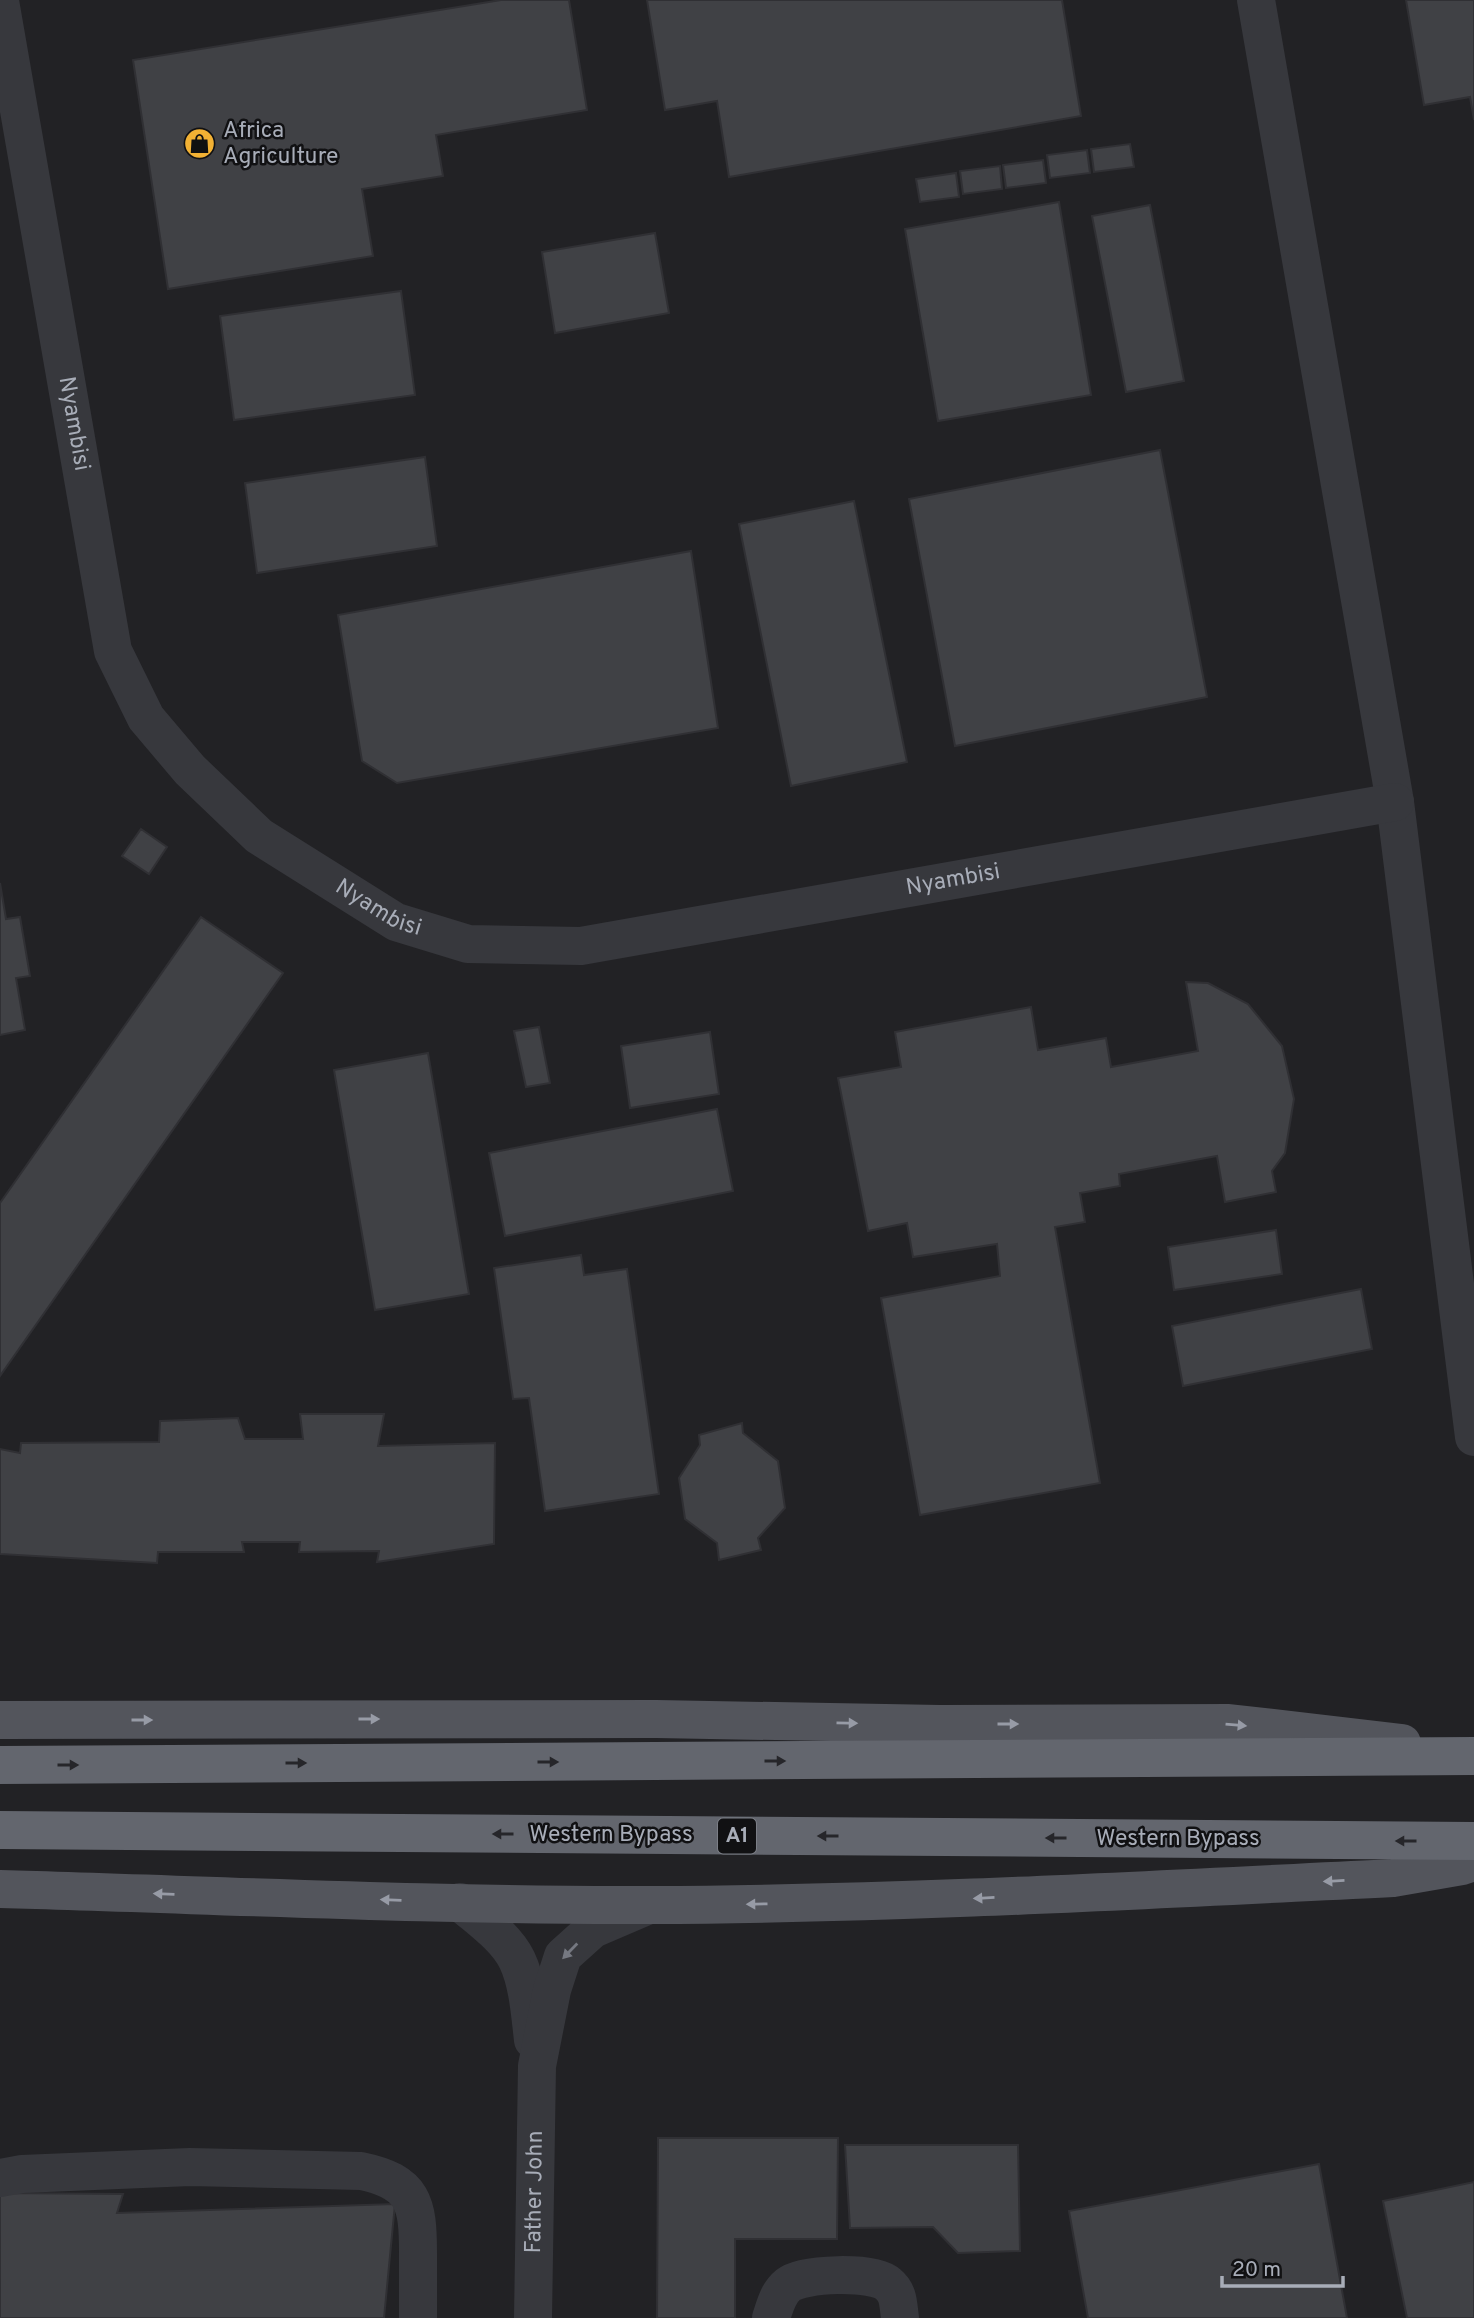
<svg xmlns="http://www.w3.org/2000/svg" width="1474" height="2318" font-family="Overpass,sans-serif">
	<rect width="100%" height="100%" fill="#161618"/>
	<path fill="#222225" d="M 0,0 L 1474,0 L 1474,2318 L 0,2318 Z"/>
	<path fill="#404145" stroke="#303034" stroke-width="2" d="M 501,0 L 569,0 L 587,110 L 436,135 L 443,176 L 362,189 L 373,256 L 168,289 L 133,60 Z
		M 647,0 L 1062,0 L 1081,116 L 729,177 L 717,101 L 665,110 Z
		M 1406,0 L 1474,0 L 1474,120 L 1470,97 L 1424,105 Z
		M 1130,144 L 1134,167 L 1094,172 L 1091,149 Z
		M 1087,150 L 1090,173 L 1050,178 L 1047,155 Z
		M 1043,160 L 1046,183 L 1006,188 L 1003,165 Z
		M 1000,166 L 1002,189 L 963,194 L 960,171 Z
		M 956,173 L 959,197 L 920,202 L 916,179 Z
		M 1059,202 L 1091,395 L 938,421 L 905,229 Z
		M 1150,205 L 1184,381 L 1126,392 L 1092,216 Z
		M 655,233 L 669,313 L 555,333 L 542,252 Z
		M 401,291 L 415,395 L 234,420 L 220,316 Z
		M 1160,450 L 1207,697 L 955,746 L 909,499 Z
		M 425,457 L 437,546 L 257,573 L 245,483 Z
		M 854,501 L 907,762 L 791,786 L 739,524 Z
		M 691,551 L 718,728 L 397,783 L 362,761 L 338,615 Z
		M 141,829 L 167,847 L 149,874 L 122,856 Z
		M 0,883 L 6,919 L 20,917 L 30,976 L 16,978 L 25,1030 L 0,1035 Z
		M 201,917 L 283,973 L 0,1376 L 0,1203 Z
		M 1186,982 L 1208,983 L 1248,1004 L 1282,1046 L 1294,1099 L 1285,1153 L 1272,1171 L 1276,1192 L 1225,1202 L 1217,1156 L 1119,1174 L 1120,1186 L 1080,1193 L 1085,1222 L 1055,1227 L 1100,1483 L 920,1515 L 881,1298 L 1000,1276 L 997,1244 L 913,1257 L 907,1223 L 868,1231 L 838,1078 L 901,1067 L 895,1032 L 1031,1007 L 1038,1050 L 1106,1038 L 1111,1067 L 1198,1051 Z
		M 539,1027 L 550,1083 L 526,1087 L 514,1031 Z
		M 710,1032 L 719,1094 L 630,1108 L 621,1046 Z
		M 428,1053 L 469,1294 L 375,1310 L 334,1070 Z
		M 717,1109 L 733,1191 L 505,1236 L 489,1153 Z
		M 1276,1230 L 1282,1274 L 1174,1290 L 1168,1247 Z
		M 581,1255 L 584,1275 L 627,1269 L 659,1494 L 545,1511 L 529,1398 L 513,1399 L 494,1268 Z
		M 1361,1289 L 1372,1349 L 1183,1386 L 1172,1326 Z
		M 300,1414 L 384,1414 L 378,1446 L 495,1443 L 494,1544 L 377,1562 L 379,1551 L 299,1552 L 300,1542 L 242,1542 L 244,1552 L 158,1552 L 157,1563 L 0,1554 L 0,1449 L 20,1453 L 21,1443 L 159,1442 L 160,1421 L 238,1418 L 245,1439 L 303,1439 Z
		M 742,1423 L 743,1433 L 778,1461 L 785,1508 L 758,1538 L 761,1550 L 719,1560 L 717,1543 L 685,1519 L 679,1478 L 700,1445 L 699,1435 Z
		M 658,2138 L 838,2138 L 837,2239 L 735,2239 L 735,2318 L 657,2318 Z
		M 845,2145 L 1018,2145 L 1020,2251 L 958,2253 L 933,2227 L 850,2228 Z
		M 1319,2164 L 1347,2318 L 1088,2318 L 1069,2211 Z
		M 1474,2182 L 1474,2318 L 1407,2318 L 1383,2201 Z
		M 0,2193 L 123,2194 L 117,2213 L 395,2204 L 384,2318 L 0,2318 Z"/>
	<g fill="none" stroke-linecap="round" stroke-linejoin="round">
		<g stroke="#37383d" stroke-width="38">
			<path d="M 1256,0 L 1395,802 L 1474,1437"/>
			<path id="s1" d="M 0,1 L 113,651 L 146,718 L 190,770 L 259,836 L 396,922 L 468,944 L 581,946 L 1395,802"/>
			<path d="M 460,1902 C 479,1919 505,1936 517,1960 C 528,1983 530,2014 533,2040"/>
			<path d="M 0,2178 L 22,2174 L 190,2167 L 361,2171 C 414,2182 418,2203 418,2253 C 418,2275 418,2296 418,2318"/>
			<path id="s2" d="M 533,2318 L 537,2066 L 552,1990 L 563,1956 L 593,1929 L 649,1905"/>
			<path d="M 771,2318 C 775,2306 778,2293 788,2285 C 802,2273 874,2271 888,2284 C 899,2293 898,2304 900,2318"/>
		</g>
		<path stroke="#53555c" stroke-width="38" d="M 0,1720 L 656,1719 L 940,1724 L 1229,1723 L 1402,1743
			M 0,1889 C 217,1895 434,1906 651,1905 C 899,1904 1146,1890 1393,1878 L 1462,1866 L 1474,1862"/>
		<path stroke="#63666e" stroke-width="38" d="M 0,1765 L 1474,1756
			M 0,1830 L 1474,1841"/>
	</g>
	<defs><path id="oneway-solid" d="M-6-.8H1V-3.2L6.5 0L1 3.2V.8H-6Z" transform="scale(1.75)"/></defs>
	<g fill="#979ba6">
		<use href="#oneway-solid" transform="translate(369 1719)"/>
		<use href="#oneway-solid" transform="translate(142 1720)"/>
		<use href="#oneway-solid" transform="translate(847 1723) rotate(1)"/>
		<use href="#oneway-solid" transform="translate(1008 1724)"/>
		<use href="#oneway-solid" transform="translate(1236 1725) rotate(5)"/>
		<use href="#oneway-solid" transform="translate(1334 1881) rotate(177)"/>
		<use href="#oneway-solid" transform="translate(164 1894) rotate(-178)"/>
		<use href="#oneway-solid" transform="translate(984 1898) rotate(177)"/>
		<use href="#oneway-solid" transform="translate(391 1900) rotate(-178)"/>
		<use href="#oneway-solid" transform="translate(757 1904) rotate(179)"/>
	</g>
	<g fill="#26262a">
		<use href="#oneway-solid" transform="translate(775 1761)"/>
		<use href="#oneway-solid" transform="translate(548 1762)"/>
		<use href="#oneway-solid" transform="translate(296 1763)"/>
		<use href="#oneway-solid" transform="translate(68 1765)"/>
		<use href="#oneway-solid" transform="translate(503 1834) rotate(-180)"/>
		<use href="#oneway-solid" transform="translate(828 1836) rotate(-180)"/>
		<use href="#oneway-solid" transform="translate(1056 1838) rotate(-180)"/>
		<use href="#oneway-solid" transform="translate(1406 1841) rotate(-180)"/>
	</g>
	<use fill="#757881" href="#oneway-solid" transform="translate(570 1951) rotate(134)"/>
	<defs>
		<symbol id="shop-disc" viewBox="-11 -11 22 22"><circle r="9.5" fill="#f2b134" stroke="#111113"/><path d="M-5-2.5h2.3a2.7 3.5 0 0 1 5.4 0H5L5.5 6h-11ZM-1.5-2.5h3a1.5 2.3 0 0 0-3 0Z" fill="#111"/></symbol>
	</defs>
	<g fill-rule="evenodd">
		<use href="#shop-disc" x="182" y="126" width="35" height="35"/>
	</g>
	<g text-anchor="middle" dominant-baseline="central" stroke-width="5" stroke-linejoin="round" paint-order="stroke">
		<rect fill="#111113" stroke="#7b7e86" stroke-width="2" x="718" y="1818.5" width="38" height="35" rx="5"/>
		<g font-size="21" font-weight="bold" fill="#a8adb8">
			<text x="737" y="1836">A1</text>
		</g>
		<g font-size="23" fill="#a8adb8" stroke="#111113" text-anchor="start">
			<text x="223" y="131">Africa<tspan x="223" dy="26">Agriculture</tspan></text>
		</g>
		<g font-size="23" fill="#a8adb8" stroke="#111113">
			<text stroke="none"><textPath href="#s1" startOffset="429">Nyambisi</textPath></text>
			<text stroke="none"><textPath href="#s1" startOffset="1626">Nyambisi</textPath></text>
			<text stroke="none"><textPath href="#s1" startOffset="1038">Nyambisi</textPath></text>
			<text x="611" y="1835">Western Bypass</text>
			<text x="1178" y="1839">Western Bypass</text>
			<text stroke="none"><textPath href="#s2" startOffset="126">Father John</textPath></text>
		</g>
	</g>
	<path d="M1222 2276v10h121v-10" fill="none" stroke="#a8adb8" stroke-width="3.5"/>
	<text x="1232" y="2276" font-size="21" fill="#a8adb8" stroke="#111113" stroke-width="5" paint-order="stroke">20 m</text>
</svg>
